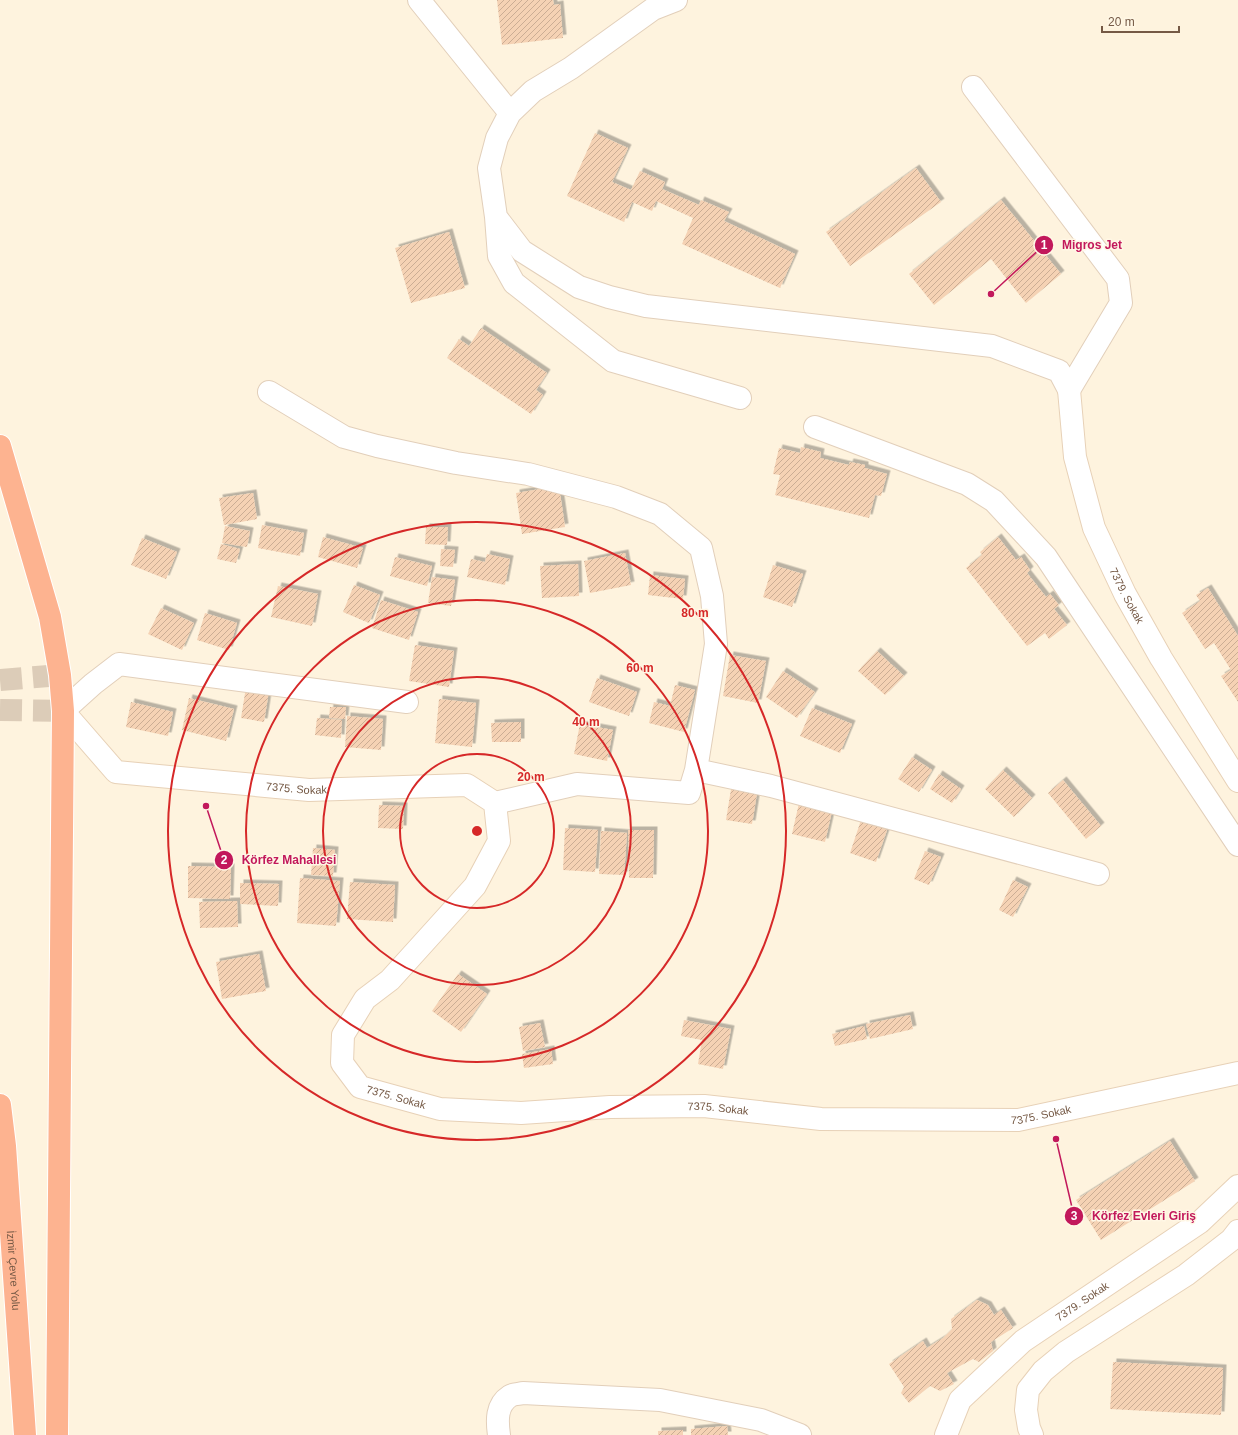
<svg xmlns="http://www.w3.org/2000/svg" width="1238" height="1435" font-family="Arial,sans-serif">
	<defs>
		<pattern id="building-hatch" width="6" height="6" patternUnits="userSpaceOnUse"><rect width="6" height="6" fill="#f5d2b4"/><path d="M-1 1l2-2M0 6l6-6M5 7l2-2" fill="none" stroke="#cbad94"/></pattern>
		<filter id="shadow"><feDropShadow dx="3.5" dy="-3.5" stdDeviation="0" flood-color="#0004"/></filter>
	</defs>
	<rect width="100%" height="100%" fill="#fef3de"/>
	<path fill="url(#building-hatch)" filter="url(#shadow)" d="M 497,0 L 553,0 L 554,5 L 560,4 L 563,38 L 502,45 Z
		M 595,133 L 628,148 L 612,182 L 631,190 L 640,171 L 665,182 L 662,189 L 699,205 L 701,200 L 729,212 L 724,221 L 795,254 L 780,288 L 682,244 L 693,218 L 656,201 L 652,211 L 632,202 L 624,222 L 567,196 Z
		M 916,168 L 941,202 L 850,266 L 826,232 Z
		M 1001,200 L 1061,274 L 1026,303 L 991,259 L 934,305 L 909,274 Z
		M 449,232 L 465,288 L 411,303 L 395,248 Z
		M 481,328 L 547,373 L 536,390 L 543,395 L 531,414 L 447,358 L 459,339 L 469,346 Z
		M 801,447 L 821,452 L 820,458 L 849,465 L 850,462 L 865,465 L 865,468 L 887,474 L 881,496 L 875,495 L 869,518 L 775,495 L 780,475 L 773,474 L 779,448 L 800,453 Z
		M 559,486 L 565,527 L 522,534 L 516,493 Z
		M 253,493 L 257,519 L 224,525 L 219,498 Z
		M 262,525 L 304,533 L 300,556 L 258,548 Z
		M 225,526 L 250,531 L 247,547 L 222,543 Z
		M 426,527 L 448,527 L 447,545 L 425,544 Z
		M 323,537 L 363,548 L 357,568 L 318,557 Z
		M 998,537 L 1016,560 L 1021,557 L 1030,570 L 1027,573 L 1046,597 L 1050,594 L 1059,605 L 1054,609 L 1067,625 L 1049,639 L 1045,633 L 1027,646 L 966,568 L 982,555 L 980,552 Z
		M 142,538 L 177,552 L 166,579 L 131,565 Z
		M 221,544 L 240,549 L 236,563 L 217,559 Z
		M 441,549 L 455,550 L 453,567 L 440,566 Z
		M 625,553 L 631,585 L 590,593 L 584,561 Z
		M 487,554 L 510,559 L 505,585 L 467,577 L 471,559 L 485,562 Z
		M 395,557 L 432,566 L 427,586 L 390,576 Z
		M 578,564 L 579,596 L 542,598 L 540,566 Z
		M 773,565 L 803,574 L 792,607 L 763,597 Z
		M 650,575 L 685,579 L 683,599 L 648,595 Z
		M 432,577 L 455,580 L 451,606 L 428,603 Z
		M 354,585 L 380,595 L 369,623 L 343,612 Z
		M 278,586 L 318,594 L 312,626 L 271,617 Z
		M 1208,588 L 1238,636 L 1238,702 L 1221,676 L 1231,670 L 1214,643 L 1205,649 L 1182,613 L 1200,601 L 1196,595 Z
		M 381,600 L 418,612 L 409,640 L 372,628 Z
		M 161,608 L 194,623 L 182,650 L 148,634 Z
		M 205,613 L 237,623 L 229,650 L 197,640 Z
		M 415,645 L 454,651 L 449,687 L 409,681 Z
		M 877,651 L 904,676 L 885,695 L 858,671 Z
		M 730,655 L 766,661 L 758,703 L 723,696 Z
		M 783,671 L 815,692 L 797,718 L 766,697 Z
		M 597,678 L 637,692 L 629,716 L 589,702 Z
		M 675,685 L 695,690 L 684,732 L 649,723 L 654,702 L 670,706 Z
		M 246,687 L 269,690 L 264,722 L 241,718 Z
		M 189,698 L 234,709 L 226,741 L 182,730 Z
		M 439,699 L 476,703 L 472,747 L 435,743 Z
		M 131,702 L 173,712 L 168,736 L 126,727 Z
		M 330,707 L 346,707 L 345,719 L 329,718 Z
		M 812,708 L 852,724 L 840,753 L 800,736 Z
		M 347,716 L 383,719 L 381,750 L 345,747 Z
		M 317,718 L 342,720 L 341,738 L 315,735 Z
		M 521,722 L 521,742 L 492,742 L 491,723 Z
		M 580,724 L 613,730 L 607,761 L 574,754 Z
		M 912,757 L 932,770 L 919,792 L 898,779 Z
		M 1003,770 L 1032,798 L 1014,817 L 985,789 Z
		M 939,774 L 961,789 L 952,803 L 930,789 Z
		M 1063,780 L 1101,826 L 1086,839 L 1048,793 Z
		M 732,783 L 758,787 L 752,824 L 726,820 Z
		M 799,803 L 832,811 L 825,842 L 792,834 Z
		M 379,805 L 404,806 L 403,829 L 378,828 Z
		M 861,820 L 887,830 L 876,862 L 850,853 Z
		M 565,828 L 598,830 L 595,872 L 563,870 Z
		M 628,830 L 654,830 L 653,878 L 629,878 Z
		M 601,831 L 627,833 L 624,875 L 599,874 Z
		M 313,848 L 335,850 L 333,876 L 311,875 Z
		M 925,851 L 941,857 L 929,885 L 914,879 Z
		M 188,866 L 231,867 L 230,899 L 188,898 Z
		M 300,878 L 340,881 L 336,926 L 297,923 Z
		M 1013,880 L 1028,887 L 1013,917 L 999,910 Z
		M 350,882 L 395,885 L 393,922 L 347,919 Z
		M 240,883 L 279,884 L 278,906 L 240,904 Z
		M 237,901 L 238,927 L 200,928 L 199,902 Z
		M 259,954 L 266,991 L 222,999 L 216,962 Z
		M 458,974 L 487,994 L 461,1032 L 432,1011 Z
		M 910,1015 L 913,1029 L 870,1039 L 866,1024 Z
		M 684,1020 L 731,1029 L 723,1069 L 698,1064 L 702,1040 L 681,1036 Z
		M 540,1023 L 545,1047 L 523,1051 L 519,1027 Z
		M 864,1026 L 867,1039 L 835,1046 L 832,1034 Z
		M 551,1049 L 553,1064 L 524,1068 L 522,1054 Z
		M 1170,1141 L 1195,1181 L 1101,1240 L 1076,1200 Z
		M 977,1300 L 988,1305 L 994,1315 L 1001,1310 L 1013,1328 L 991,1342 L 993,1351 L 979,1362 L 973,1359 L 947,1373 L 954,1384 L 940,1391 L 930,1386 L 909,1403 L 901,1393 L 904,1387 L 889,1364 L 923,1341 L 927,1348 L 943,1338 L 952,1329 L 951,1319 Z
		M 1113,1362 L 1223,1368 L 1221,1415 L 1110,1409 Z
		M 727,1426 L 728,1435 L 691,1435 L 691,1429 Z
		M 683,1430 L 683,1435 L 658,1435 L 658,1431 Z"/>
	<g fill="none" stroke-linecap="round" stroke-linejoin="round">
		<path stroke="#dcccb8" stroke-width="22" stroke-dasharray="22 11" stroke-linecap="butt" d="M 0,680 L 60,675
			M 0,710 L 63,711"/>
		<defs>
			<path id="street" d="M 419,0 L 510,113
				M 676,0 L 653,9 L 571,68 L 533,91 L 510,113 L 497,138 L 489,168 L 496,217 L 522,251 L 579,287 L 609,297 L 646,306 L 992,346 L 1059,371 L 1069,390
				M 973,87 L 1118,279 L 1121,303 L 1069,390
				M 496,217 L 499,256 L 514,283 L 613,361 L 740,398
				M 269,392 L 344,437 L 377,446 L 456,463 L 528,474 L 616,497 L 660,514 L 701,548 L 712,596 L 716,644 L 696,770 L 689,793 L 577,784 L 495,803
				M 815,427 L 967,484 L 994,501 L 1046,557 L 1238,845
				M 63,711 L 93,684 L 119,664 L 407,702
				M 696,770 L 771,786 L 1098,874
				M 499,1435 C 497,1421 496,1405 510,1396 C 513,1394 519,1394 523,1393 L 660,1400 L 761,1420 L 800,1435"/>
			<g id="secondary">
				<path id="s1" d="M 1069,390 L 1075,457 L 1094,528 L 1125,594 L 1161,658 L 1238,781"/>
				<path id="s2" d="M 63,711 L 116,772 L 309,790 L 467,785 L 495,803 L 499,841 L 475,886 L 390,980 L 365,999 L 343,1035 L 342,1063 L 360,1087 L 440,1109 L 521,1113 L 610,1107 L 704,1106 L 821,1119 L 1018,1120 L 1238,1073"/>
				<path id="s3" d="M 946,1435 L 960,1400 L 1023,1341 L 1200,1222 L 1238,1186"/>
				<path d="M 1032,1435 L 1029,1428 L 1026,1410 L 1028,1390 L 1043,1371 L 1066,1352 L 1186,1275 L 1231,1240 L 1238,1231"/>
			</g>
			<g id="highway">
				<path d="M 0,446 L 50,617 L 60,675 L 63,711 L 57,1435"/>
				<path id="s4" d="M 0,1105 L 5,1146 L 25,1435"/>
			</g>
		</defs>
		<use href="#street" stroke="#e2cfba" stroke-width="24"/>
		<use href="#secondary" stroke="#e7d1b7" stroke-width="24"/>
		<use href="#highway" stroke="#fff" stroke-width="24"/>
		<use href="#street" stroke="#fff" stroke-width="22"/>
		<use href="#secondary" stroke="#fff" stroke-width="22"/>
		<use href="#highway" stroke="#fdb390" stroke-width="22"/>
	</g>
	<g fill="none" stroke="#d62828" stroke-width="2">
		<circle cx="477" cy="831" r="77"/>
		<circle cx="477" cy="831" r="154"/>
		<circle cx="477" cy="831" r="231"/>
		<circle cx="477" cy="831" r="309"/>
	</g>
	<g text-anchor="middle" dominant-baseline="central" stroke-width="3" stroke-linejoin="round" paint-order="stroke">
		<g font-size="11" fill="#755945" stroke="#fff7e5">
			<text stroke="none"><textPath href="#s1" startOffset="216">7379. Sokak</textPath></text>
			<text stroke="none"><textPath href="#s2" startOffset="262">7375. Sokak</textPath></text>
			<text stroke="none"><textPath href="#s2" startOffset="851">7375. Sokak</textPath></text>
			<text stroke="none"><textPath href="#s2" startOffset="1175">7375. Sokak</textPath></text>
			<text stroke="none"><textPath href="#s2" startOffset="1499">7375. Sokak</textPath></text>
			<text stroke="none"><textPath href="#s4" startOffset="166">İzmir Çevre Yolu</textPath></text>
			<text stroke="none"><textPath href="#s3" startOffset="195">7379. Sokak</textPath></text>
		</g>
	</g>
	<circle cx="477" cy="831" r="6" fill="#d62828" stroke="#fff7e5" stroke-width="2"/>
	<g font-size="12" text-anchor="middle" font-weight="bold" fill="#d62828" stroke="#fff7e5" stroke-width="3" stroke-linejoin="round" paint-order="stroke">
		<text x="695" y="617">80 m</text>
		<text x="640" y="672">60 m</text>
		<text x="586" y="726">40 m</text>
		<text x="531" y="781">20 m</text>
	</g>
	<path fill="none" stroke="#c2185b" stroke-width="1.5" d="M991 294L1044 245M206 806L224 860M1056 1139L1074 1216"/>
	<g fill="#c2185b" stroke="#fff7e5" stroke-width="1.5">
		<circle cx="991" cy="294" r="4"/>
		<circle cx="206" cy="806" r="4"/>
		<circle cx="1056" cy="1139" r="4"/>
		<circle cx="1044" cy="245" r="10"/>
		<circle cx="224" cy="860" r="10"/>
		<circle cx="1074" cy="1216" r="10"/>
	</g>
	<g font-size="12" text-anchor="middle" font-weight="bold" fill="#fff">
		<text x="1044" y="249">1</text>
		<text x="224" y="864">2</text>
		<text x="1074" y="1220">3</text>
	</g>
	<g font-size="12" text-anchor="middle" font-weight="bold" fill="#c2185b" stroke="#fff7e5" stroke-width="3" stroke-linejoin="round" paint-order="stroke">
		<text x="1092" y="249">Migros Jet</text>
		<text x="289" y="864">Körfez Mahallesi</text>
		<text x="1144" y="1220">Körfez Evleri Giriş</text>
	</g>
	<path d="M1102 26v6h77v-6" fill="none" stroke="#755945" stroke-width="2"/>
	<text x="1108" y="26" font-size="12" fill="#755945" stroke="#fff7e5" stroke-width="3" paint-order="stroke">20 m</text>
</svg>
